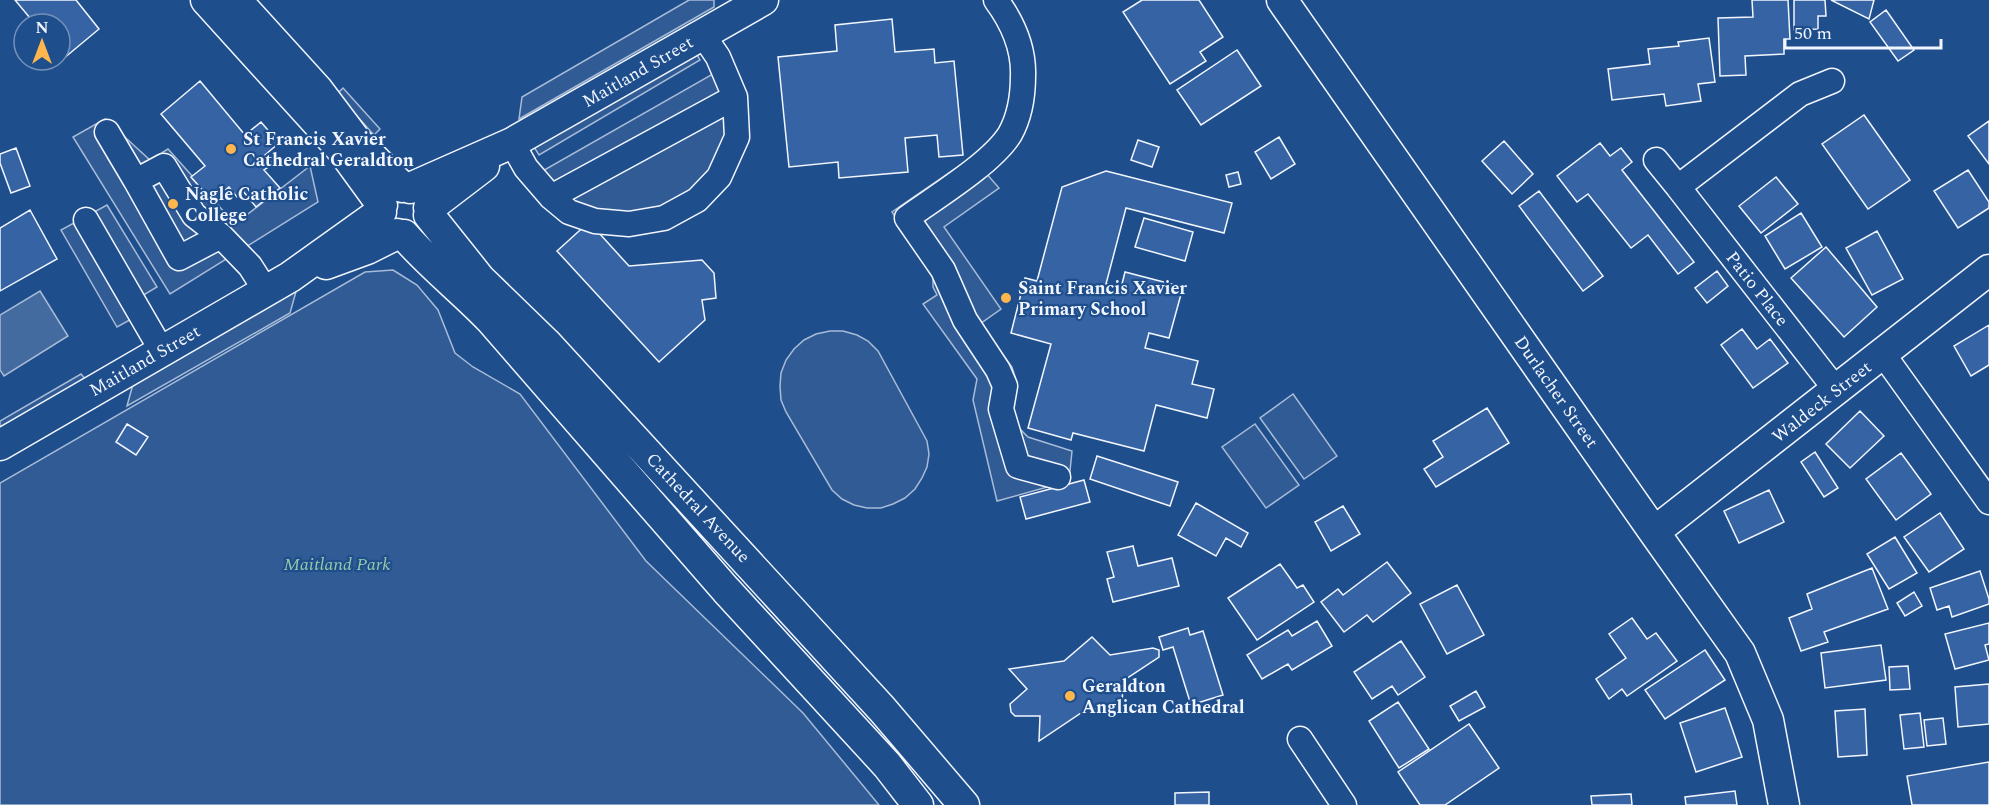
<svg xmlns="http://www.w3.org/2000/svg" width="1989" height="805" font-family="Spectral,serif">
	<rect width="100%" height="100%" fill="#1f4e8c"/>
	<path fill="#305b95" stroke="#a8bbd7" stroke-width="1.5" d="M 689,0 L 714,0 L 714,7 L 519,119 L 522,97 Z
		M 696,53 L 700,60 L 539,155 L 534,147 Z
		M 732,63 L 725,179 L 617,230 L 525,181 Z
		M 343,88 L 380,129 L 374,135 L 337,94 Z
		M 105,119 L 150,160 L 168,149 L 235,224 L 310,166 L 318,202 L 170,294 L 73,137 Z
		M 972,157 L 999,188 L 944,227 L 1001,309 L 980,324 L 1012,367 L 1017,383 L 1009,410 L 1014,423 L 1028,437 L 1072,451 L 1069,481 L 997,501 L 973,400 L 977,379 L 923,304 L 937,295 L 933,287 L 933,275 L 892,212 Z
		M 107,205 L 157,287 L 140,297 L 148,310 L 117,327 L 61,230 Z
		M 393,270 L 417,285 L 438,310 L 455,353 L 473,367 L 520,394 L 646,561 L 803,713 L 879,805 L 0,805 L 0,483 L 365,272 Z
		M 297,288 L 290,313 L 127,406 L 133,384 Z
		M 830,331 L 843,331 L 857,335 L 868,341 L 878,351 L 927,441 L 929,454 L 927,467 L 922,478 L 915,489 L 905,498 L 893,504 L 881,508 L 867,508 L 854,505 L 842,499 L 832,490 L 786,412 L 781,400 L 780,386 L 781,373 L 786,360 L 794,349 L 804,340 L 816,334 Z
		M 81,374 L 86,380 L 0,431 L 0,421 Z
		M 1293,394 L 1337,456 L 1304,479 L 1260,418 Z
		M 1255,424 L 1299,485 L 1266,508 L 1222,447 Z"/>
	<path fill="#446ba0" stroke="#a8bbd7" stroke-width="1.5" d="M 40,291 L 68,336 L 4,376 L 0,370 L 0,315 Z"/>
	<path fill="#3563a3" stroke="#f2f6ff" stroke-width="1.5" d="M 15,0 L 76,0 L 99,29 L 63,59 L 60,55 L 60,24 L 35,24 Z
		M 1142,0 L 1199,0 L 1223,37 L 1200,52 L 1206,61 L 1170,84 L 1123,12 Z
		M 1752,0 L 1788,0 L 1790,39 L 1784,39 L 1784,54 L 1745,56 L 1746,75 L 1720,76 L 1718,18 L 1753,17 Z
		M 1794,0 L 1825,0 L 1826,16 L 1818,16 L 1818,29 L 1794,30 Z
		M 1831,0 L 1874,0 L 1869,19 Z
		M 1886,10 L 1914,50 L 1898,61 L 1870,22 Z
		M 892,19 L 895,52 L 934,49 L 935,63 L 954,61 L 963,155 L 939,157 L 937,135 L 905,138 L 908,172 L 839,178 L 838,162 L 789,167 L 778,57 L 837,51 L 835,25 Z
		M 1709,38 L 1715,82 L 1698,84 L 1701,101 L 1666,106 L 1664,94 L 1612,100 L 1608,69 L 1650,64 L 1648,49 L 1679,46 L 1678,42 Z
		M 1237,50 L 1261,86 L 1201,125 L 1177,90 Z
		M 200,81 L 245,135 L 261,122 L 279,143 L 265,155 L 273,164 L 264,170 L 280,188 L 256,207 L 243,191 L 237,197 L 229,187 L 212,201 L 191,177 L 205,166 L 161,114 Z
		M 1864,115 L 1910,180 L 1868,209 L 1822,144 Z
		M 1989,121 L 1989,164 L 1968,136 Z
		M 1279,137 L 1295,164 L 1271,179 L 1255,152 Z
		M 1138,140 L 1159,147 L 1152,167 L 1131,160 Z
		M 1504,141 L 1533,174 L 1512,194 L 1482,161 Z
		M 1600,143 L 1610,156 L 1621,148 L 1632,162 L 1622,170 L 1694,262 L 1678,274 L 1648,235 L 1631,248 L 1588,194 L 1577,202 L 1557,176 Z
		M 16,148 L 30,186 L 11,193 L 0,163 L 0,154 Z
		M 1968,170 L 1989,202 L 1989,208 L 1958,228 L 1934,191 Z
		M 1106,171 L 1232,203 L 1224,233 L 1126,208 L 1106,284 L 1121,288 L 1125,272 L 1183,287 L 1169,338 L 1149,333 L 1145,348 L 1198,361 L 1192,384 L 1214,389 L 1207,418 L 1156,405 L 1144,451 L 1073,433 L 1071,440 L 1028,428 L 1051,344 L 1011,333 L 1025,278 L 1037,281 L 1062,187 Z
		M 1238,172 L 1241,184 L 1229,187 L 1226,175 Z
		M 1776,177 L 1798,204 L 1761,233 L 1739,206 Z
		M 1539,191 L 1603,276 L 1583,291 L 1519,206 Z
		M 30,210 L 57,259 L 0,291 L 0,228 Z
		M 1801,213 L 1822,247 L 1785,269 L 1765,236 Z
		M 1144,218 L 1193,232 L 1185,261 L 1135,247 Z
		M 589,222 L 629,266 L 702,260 L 714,273 L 716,298 L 702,300 L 705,320 L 659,362 L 557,251 Z
		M 1877,231 L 1903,279 L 1872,295 L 1846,248 Z
		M 1826,247 L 1877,307 L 1844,337 L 1791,278 Z
		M 1717,271 L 1728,286 L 1707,303 L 1695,288 Z
		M 1989,325 L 1989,365 L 1971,376 L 1954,346 Z
		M 1742,329 L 1757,349 L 1770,339 L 1788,363 L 1753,388 L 1721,345 Z
		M 1487,408 L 1509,443 L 1436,487 L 1424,469 L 1443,457 L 1433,441 Z
		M 1860,411 L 1884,436 L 1850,468 L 1826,444 Z
		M 127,424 L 148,437 L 136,455 L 116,442 Z
		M 1815,452 L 1838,488 L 1824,497 L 1801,462 Z
		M 1901,453 L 1931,494 L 1896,520 L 1866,479 Z
		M 1097,456 L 1178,482 L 1170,506 L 1090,479 Z
		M 1084,480 L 1090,502 L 1026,519 L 1020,497 Z
		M 1769,490 L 1784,522 L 1739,543 L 1724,511 Z
		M 1196,503 L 1248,533 L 1241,547 L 1226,538 L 1216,556 L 1178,535 Z
		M 1343,506 L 1360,534 L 1331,551 L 1315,522 Z
		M 1940,513 L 1964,549 L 1929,572 L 1904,537 Z
		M 1895,537 L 1917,573 L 1889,589 L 1867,554 Z
		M 1133,546 L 1138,566 L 1172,558 L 1179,586 L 1113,602 L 1107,579 L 1114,577 L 1107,552 Z
		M 1387,562 L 1411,593 L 1373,622 L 1367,615 L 1344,632 L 1321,602 L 1338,589 L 1343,595 Z
		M 1280,564 L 1297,588 L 1303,585 L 1314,602 L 1257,640 L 1228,598 Z
		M 1872,568 L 1888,609 L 1824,632 L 1828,642 L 1801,651 L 1789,618 L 1812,609 L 1807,594 Z
		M 1980,571 L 1989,599 L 1989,604 L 1952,617 L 1949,606 L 1937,610 L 1930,588 Z
		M 1457,585 L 1484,635 L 1447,654 L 1420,604 Z
		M 1914,592 L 1922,606 L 1905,616 L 1897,603 Z
		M 1632,618 L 1647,639 L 1656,633 L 1677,661 L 1627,696 L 1622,689 L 1609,699 L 1596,679 L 1626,658 L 1609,634 Z
		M 1317,621 L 1332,646 L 1292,670 L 1288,664 L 1262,679 L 1247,655 L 1288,630 L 1292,636 Z
		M 1989,623 L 1989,644 L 1985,645 L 1989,660 L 1955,669 L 1945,634 Z
		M 1188,628 L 1190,635 L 1203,631 L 1223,695 L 1191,705 L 1173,647 L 1163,650 L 1159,637 Z
		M 1092,637 L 1110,655 L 1153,648 L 1159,650 L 1159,657 L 1123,681 L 1122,709 L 1087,709 L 1039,741 L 1040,716 L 1015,716 L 1011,712 L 1010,704 L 1027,689 L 1009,669 L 1064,661 Z
		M 1401,641 L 1425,677 L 1398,695 L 1392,686 L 1372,699 L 1354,672 Z
		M 1881,645 L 1886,680 L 1825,688 L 1821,653 Z
		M 1705,650 L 1725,680 L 1665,719 L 1645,690 Z
		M 1908,666 L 1910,689 L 1890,690 L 1889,667 Z
		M 1989,684 L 1989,724 L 1958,727 L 1955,687 Z
		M 1476,691 L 1485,707 L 1459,721 L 1450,706 Z
		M 1398,702 L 1429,749 L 1399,768 L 1369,721 Z
		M 1725,708 L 1742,757 L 1696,772 L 1680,723 Z
		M 1865,709 L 1867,755 L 1838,757 L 1835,711 Z
		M 1920,713 L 1924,747 L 1904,749 L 1900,715 Z
		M 1943,718 L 1946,744 L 1927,746 L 1924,720 Z
		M 1469,724 L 1499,768 L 1445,805 L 1420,805 L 1398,772 Z
		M 1989,762 L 1989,805 L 1912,805 L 1907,776 Z
		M 1735,791 L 1737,805 L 1686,805 L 1685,797 Z
		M 1209,792 L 1209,805 L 1175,805 L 1175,793 Z
		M 1631,794 L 1632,805 L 1592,805 L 1591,796 Z"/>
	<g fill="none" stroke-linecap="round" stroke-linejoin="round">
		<defs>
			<path id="minor" d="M 996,0 C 1013,23 1024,48 1023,76 C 1023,96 1020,116 1010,134 C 992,163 936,197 907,218 L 943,270 L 965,320 L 998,370 L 1005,386 L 1001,409 L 1018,466 L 1058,477
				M 1832,81 L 1800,94 L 1678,187 L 1837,391
				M 107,132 L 136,181
				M 512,143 L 526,168 L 551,197 L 569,212 L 595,221 L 629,224 L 664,218 L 697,200 L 719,177 L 737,137 L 735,97 L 718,57 L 703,35
				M 1656,160 L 1678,187
				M 551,197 L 735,97
				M 86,220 L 162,351
				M 221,236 L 179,258 L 136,181 L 164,166 L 194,215 L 221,236 L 250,266 L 266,291
				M 1883,354 L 1989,502
				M 1300,739 L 1344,805"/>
			<path id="major" d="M 206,0 L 342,150 L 382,205
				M 236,0 L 317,89 L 357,142 L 402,187
				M 1282,0 L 1654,532 L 1740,653 L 1768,720 L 1784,805
				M 410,188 L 512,143 L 763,0
				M 429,208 L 484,166
				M 429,215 L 480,279 L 546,343 L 882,709 L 964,805
				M 404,235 C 430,265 462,290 490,319 L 726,590 L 887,765 L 918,805
				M 326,264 L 367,249 L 397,234
				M 0,445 L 290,277 L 381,212
				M 1654,532 L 1989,270"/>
		</defs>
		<use href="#minor" stroke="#f2f6ff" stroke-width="27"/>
		<use href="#major" stroke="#f2f6ff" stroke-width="33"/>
		<use href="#minor" stroke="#1f4e8c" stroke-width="24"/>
		<use href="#major" stroke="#1f4e8c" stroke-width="30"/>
	</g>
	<g fill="#ffb74d" stroke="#1f4e8c" stroke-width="2">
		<circle cx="231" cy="149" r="6"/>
		<circle cx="173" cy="204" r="6"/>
		<circle cx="1006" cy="298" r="6"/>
		<circle cx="1070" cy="696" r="6"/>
	</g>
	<g text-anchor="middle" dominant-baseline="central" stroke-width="4.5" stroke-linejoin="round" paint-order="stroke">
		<g font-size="18" fill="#f2f6ff" stroke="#1f4e8c">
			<text transform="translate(638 72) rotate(-30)">Maitland Street</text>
			<text transform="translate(1757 289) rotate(52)">Patio Place</text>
			<text transform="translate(145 361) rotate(-30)">Maitland Street</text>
			<text transform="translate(1556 392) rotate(55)">Durlacher Street</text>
			<text transform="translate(1822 402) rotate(-38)">Waldeck Street</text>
			<text transform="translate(698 508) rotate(47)">Cathedral Avenue</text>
		</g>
		<g font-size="18" font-weight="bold" fill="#f2f6ff" stroke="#1f4e8c" text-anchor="start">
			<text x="243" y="139">St Francis Xavier<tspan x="243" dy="21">Cathedral Geraldton</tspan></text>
			<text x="185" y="194">Nagle Catholic<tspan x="185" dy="21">College</tspan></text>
			<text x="1018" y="288">Saint Francis Xavier<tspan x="1018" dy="21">Primary School</tspan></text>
			<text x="1082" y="686">Geraldton<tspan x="1082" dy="21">Anglican Cathedral</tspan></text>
		</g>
		<g font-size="18" font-style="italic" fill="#97c8a6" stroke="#1f4e8c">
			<text x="337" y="564">Maitland Park</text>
		</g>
	</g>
	<g transform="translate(42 42)"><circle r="28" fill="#1f4e8c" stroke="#7391ba" stroke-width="1.5"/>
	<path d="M0-4.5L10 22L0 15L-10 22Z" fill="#ffb74d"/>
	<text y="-9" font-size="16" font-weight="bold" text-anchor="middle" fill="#f2f6ff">N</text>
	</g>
	<path d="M1785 39v9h156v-9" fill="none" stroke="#f2f6ff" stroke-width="3"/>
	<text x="1794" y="39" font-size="18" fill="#f2f6ff" stroke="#1f4e8c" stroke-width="4.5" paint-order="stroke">50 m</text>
</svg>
